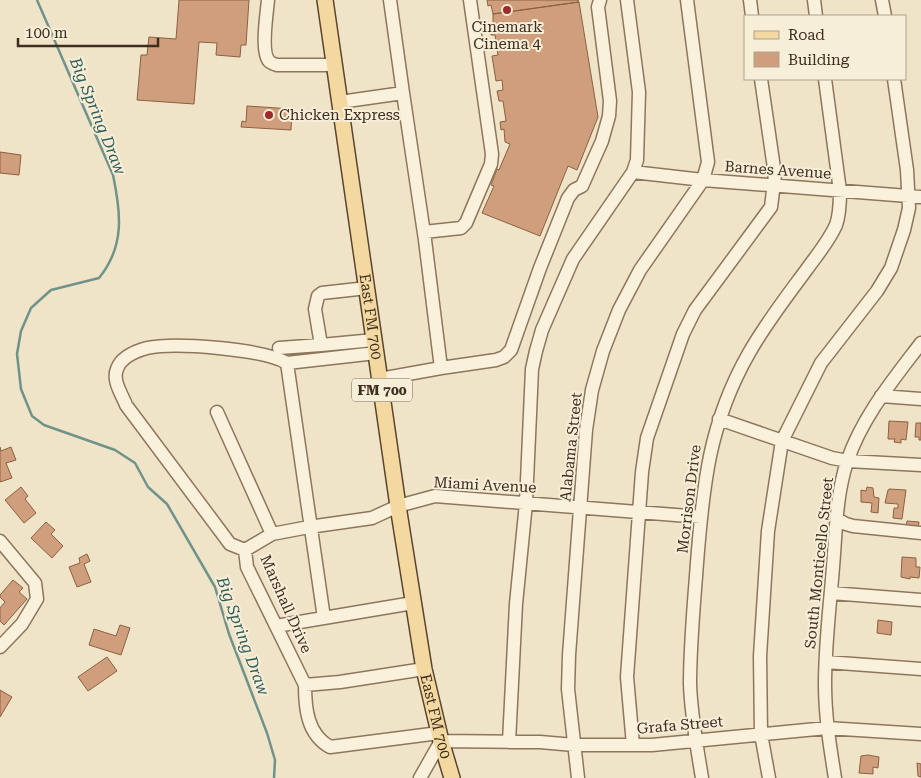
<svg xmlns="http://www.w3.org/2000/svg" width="921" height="778" font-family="'Roboto Serif',serif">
	<rect width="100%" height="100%" fill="#f0e4c8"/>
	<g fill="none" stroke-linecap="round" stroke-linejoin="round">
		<path stroke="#6f938a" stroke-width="2.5" d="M 37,0 L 113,175 C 121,213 125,246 99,278 L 51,290 L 31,308 L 21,331 L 17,354 L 21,389 L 32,416 L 44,425 L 115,450 L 135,463 L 148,487 L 167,504 L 215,587 L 229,634 L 267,733 L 275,760 L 274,778"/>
	</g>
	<path fill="#cf9f7d" stroke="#8d5f41" d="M 179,0 L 249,0 L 246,45 L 241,45 L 240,57 L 216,55 L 217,43 L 199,42 L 194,104 L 137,100 L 141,55 L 147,55 L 149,37 L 176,39 Z
		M 487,0 L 578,0 L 579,2 L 493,14 L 491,5 L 488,6 Z
		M 579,2 L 598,117 L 577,170 L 568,166 L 540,236 L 482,213 L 494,186 L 491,185 L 497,169 L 499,170 L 510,144 L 505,142 L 504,129 L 501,130 L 500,122 L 506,121 L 503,101 L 499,101 L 497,91 L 503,90 L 502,80 L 496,81 L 492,56 L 498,55 L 495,35 L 491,35 L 490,26 L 493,26 L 493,14 Z
		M 247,106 L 292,109 L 291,130 L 241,127 L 242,121 L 246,122 Z
		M 0,152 L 21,155 L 19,175 L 0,173 Z
		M 889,421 L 908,422 L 906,440 L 901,439 L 901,443 L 894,442 L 895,439 L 888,439 Z
		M 916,423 L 921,423 L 921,440 L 919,440 L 919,437 L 915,437 Z
		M 0,447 L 1,451 L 11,447 L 16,460 L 6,463 L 12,478 L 0,482 Z
		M 21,487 L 28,496 L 25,499 L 36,513 L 24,523 L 5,500 Z
		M 867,487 L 873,488 L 874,497 L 879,498 L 878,513 L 871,512 L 872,503 L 861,502 L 861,490 L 866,491 Z
		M 889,489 L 906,490 L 902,519 L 893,518 L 894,508 L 898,508 L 898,504 L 885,503 L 888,490 L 889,490 Z
		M 907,521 L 919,522 L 918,529 L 906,528 Z
		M 46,522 L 55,530 L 51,534 L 63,546 L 52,558 L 31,538 Z
		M 87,554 L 90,561 L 84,564 L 91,582 L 77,587 L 69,567 L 80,563 L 79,558 Z
		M 902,557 L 916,558 L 916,567 L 920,567 L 919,578 L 910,577 L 910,579 L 901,577 Z
		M 13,580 L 23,588 L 19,592 L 27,599 L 4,625 L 0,621 L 0,608 L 5,602 L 0,597 L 0,595 Z
		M 878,620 L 892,622 L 891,635 L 877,633 Z
		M 120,625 L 130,628 L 121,655 L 89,645 L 94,629 L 116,636 Z
		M 107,657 L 117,671 L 88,691 L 78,677 Z
		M 0,690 L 12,697 L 0,717 Z
		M 868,755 L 879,757 L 878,768 L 873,767 L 873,774 L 859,773 L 861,756 Z
		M 917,763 L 921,764 L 921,777 L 918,776 Z"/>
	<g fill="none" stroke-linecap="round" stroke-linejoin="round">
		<defs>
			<path id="minor" d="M 268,0 C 267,12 260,54 270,62 C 270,63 277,65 277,65 L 334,65
				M 750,0 L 752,16
				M 814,0 L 816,16
				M 882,0 L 885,16
				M 340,102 L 403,93 L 390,0
				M 633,172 L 703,180 L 921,197
				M 424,232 L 461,228 L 466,223 L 491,164 L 492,154 L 470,0
				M 367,288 L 322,293 L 318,296 L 315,309 L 321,345 L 374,340
				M 279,348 L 321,345
				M 287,363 L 376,353
				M 441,368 L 496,360 L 504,357 L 511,350 L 540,268 L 568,198 L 574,190 L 582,186 L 602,141 L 609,116 L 610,101 L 598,7 L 600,0
				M 380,379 L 441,368 L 425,240 L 403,93
				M 881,396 L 921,399
				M 217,412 L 272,534 L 245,550 L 247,567 L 305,685 C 305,708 307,734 330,747 L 439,733
				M 719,419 L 832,458 L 848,461 L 921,465
				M 837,519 L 846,524 L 853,526 L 921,533
				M 272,534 L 309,527 L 372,518 L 398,506 L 435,496 L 701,517
				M 0,541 L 35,583 L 37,599 L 22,624 L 0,647
				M 245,550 L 230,544 L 126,405 C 122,394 112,381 117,369 C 121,357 136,351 147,348 C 175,342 263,349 287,363 L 324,618
				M 831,593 L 921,600
				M 276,626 L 413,603
				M 826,662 L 921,669
				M 305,685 L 340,682 L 424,669
				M 509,742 L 516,604 L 526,503 L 532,369 L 536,351 L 542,330 L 573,259 L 633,172 L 637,160 L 639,92 L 627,0
				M 633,745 L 627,677 L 642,472 L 647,438 L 683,334 L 695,310 L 771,207 L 775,175 L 761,79
				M 420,778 L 441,741 L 540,742 L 574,745 L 652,745 L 827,728 L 921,734
				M 578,778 L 568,689 L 569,655 L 586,430 L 592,390 L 603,351 L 619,310 L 640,270 L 703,180 L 708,162 L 687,0
				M 702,778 C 697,747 691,715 690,684 C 690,644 694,604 697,563 C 703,485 709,423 749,353 C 766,323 787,296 807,269 C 817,255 829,241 836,225 C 840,214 840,202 840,191 L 825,79
				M 769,778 L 761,734 L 760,656 L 768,531 L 782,441 L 821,363 L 877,291 L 891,268 L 904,230 L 909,208 L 907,170 L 894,79
				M 835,778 C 830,747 825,716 825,684 C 825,645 830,605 833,567 C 836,532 836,495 847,462 C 862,417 893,380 921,343"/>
			<g id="major">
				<path id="s1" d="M 325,0 L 398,506 L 424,669 L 441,741 L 452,778"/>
			</g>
		</defs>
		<use href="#minor" stroke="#8d765c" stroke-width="15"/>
		<use href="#major" stroke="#5b4430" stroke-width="18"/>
		<use href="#minor" stroke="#faf1dc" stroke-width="12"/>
		<use href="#major" stroke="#f3d9a0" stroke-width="15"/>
	</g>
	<g fill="#9e2a2b" stroke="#f7eed8" stroke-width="2">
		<circle cx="507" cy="10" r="5"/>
		<circle cx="269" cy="115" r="5"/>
	</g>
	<g text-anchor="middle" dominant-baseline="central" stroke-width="4" stroke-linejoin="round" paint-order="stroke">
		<rect fill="#f7eed8" stroke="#756857" stroke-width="1" x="352" y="378.5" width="60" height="23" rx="4"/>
		<g font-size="14" font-weight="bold" fill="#3d2e20">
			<text x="382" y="390">FM 700</text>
		</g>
		<g font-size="15" fill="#3d2e20" stroke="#f7eed8">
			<text x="507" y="27">Cinemark<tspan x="507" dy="17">Cinema 4</tspan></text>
			<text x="279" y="115" text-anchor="start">Chicken Express</text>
		</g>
		<g font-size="15" fill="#3d2e20" stroke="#f7eed8">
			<text transform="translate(778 170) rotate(4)">Barnes Avenue</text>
			<text stroke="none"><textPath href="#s1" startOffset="320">East FM 700</textPath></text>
			<text transform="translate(571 447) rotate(-84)">Alabama Street</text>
			<text transform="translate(485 485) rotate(3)">Miami Avenue</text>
			<text transform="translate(689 499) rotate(-83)">Morrison Drive</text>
			<text transform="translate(819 563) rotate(-84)">South Monticello Street</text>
			<text transform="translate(286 604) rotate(66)">Marshall Drive</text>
			<text stroke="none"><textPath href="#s1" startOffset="725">East FM 700</textPath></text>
			<text transform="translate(680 725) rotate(-5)">Grafa Street</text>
		</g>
		<g font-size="16" font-style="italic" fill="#2f5d5a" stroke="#f7eed8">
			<text transform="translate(98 116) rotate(68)">Big Spring Draw</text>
			<text transform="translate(243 636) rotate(70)">Big Spring Draw</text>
		</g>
	</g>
	<rect x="744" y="15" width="162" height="65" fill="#f7eed8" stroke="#ada18e"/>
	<rect x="754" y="31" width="25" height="8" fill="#f3d9a0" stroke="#ada18e"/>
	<text x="788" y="40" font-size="15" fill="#3d2e20">Road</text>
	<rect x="754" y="52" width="25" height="15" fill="#cf9f7d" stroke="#ada18e"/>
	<text x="788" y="65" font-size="15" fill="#3d2e20">Building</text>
	<path d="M18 38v8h140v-8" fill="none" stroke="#3d2e20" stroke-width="2.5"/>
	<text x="25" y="38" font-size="15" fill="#3d2e20" stroke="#f7eed8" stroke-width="4" paint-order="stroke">100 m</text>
</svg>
